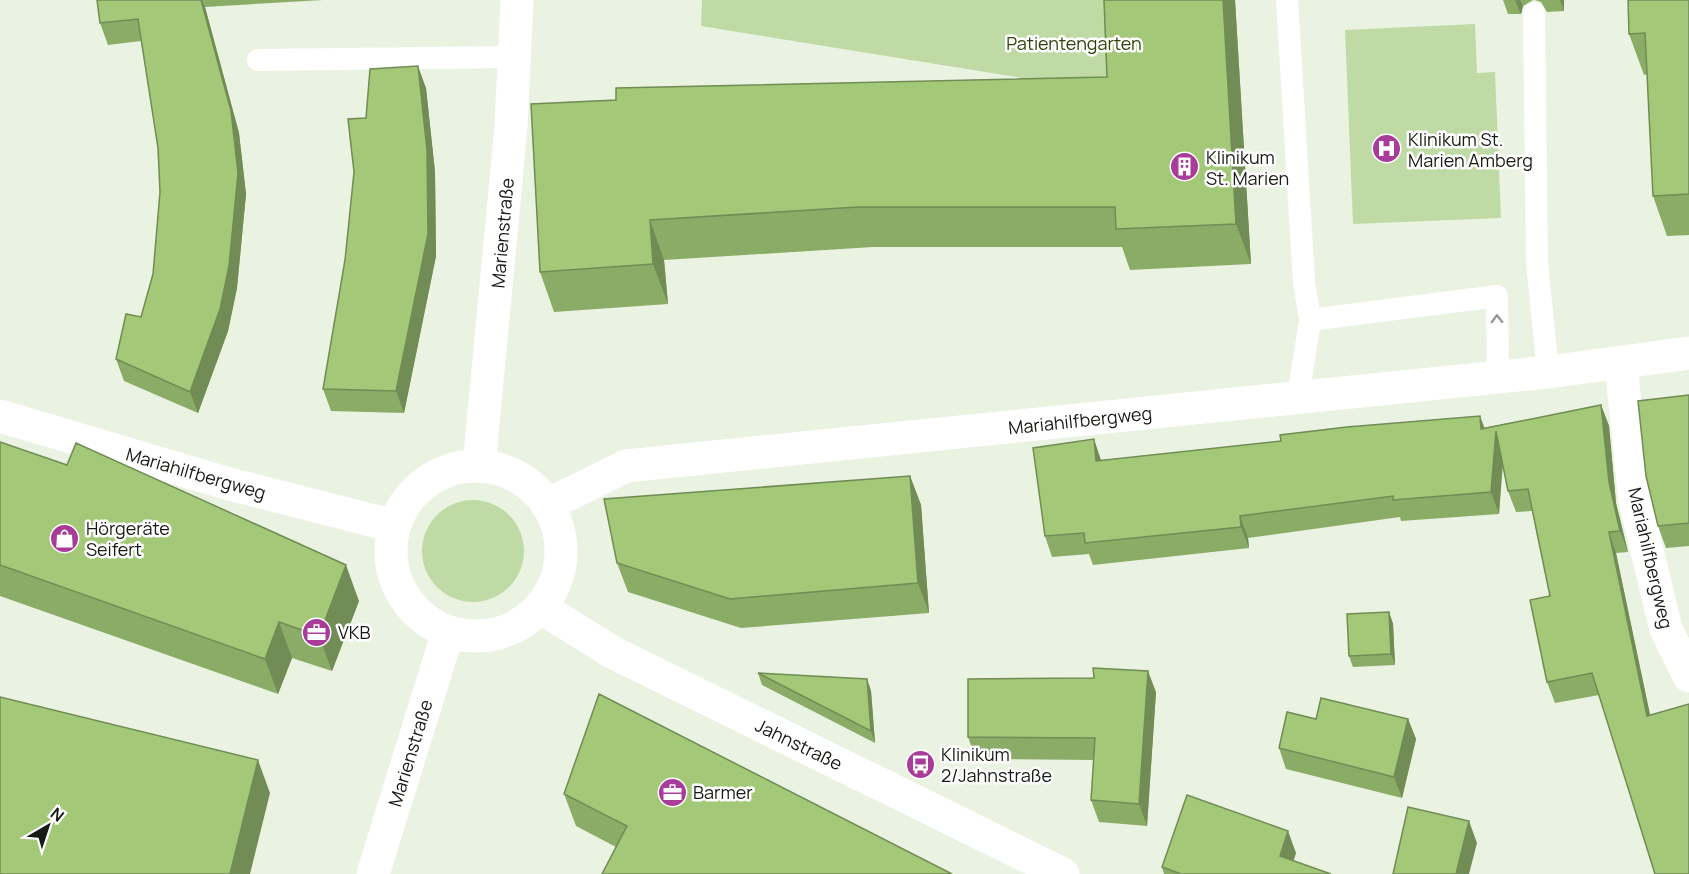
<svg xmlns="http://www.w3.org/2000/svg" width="1689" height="874" font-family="Manrope,sans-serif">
	<rect width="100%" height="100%" fill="#eaf3e2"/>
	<path fill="#bfdaa5" d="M 702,0 L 1116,0 L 1121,94 L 701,26 Z
		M 1475,24 L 1477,73 L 1495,72 L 1501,218 L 1353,224 L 1345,30 Z
		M422 551a51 51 0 1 1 102 0a51 51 0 1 1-102 0Z"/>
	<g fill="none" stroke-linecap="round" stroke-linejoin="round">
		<path stroke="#fff" stroke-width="22" d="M 1287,0 L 1304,282 L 1310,320 L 1298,398
			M 1534,13 L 1537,263 L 1548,372
			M 258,60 L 516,57
			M 1310,320 L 1497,296 L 1498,377"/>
		<path stroke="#fff" stroke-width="33" d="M 1621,364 L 1635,501 L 1666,629 L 1689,676
			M 0,416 L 226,483 L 394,526
			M 479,466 L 511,127 L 517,0
			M 547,505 L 626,466 L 1548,372 L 1689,353"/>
		<path stroke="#fff" stroke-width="33" d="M391 551a85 85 0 1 1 170 0a85 85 0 1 1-170 0Z
			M 540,607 L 612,652 L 1063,874
			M 373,874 L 448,632"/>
	</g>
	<path fill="#8bac67" d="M 97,0 L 323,0 L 205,7 L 239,133 L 246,194 L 237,288 L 228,331 L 198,413 L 124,381 L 116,359 L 141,317 L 153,274 L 160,192 L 158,148 L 141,41 L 108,45 L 100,23 Z
		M 1235,0 L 1251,264 L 1130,270 L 1122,247 L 873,247 L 664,260 L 668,304 L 554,312 L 540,272 L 531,104 L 1107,77 Z
		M 1503,0 L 1533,0 L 1523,6 L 1521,14 L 1508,14 Z
		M 1535,0 L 1564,0 L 1564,11 L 1547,12 L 1541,2 Z
		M 1689,0 L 1689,235 L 1667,236 L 1653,196 L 1647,74 L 1644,75 L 1629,34 Z
		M 426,88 L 435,172 L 436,256 L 404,413 L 331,411 L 323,389 L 345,260 L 354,172 L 366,118 Z
		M 1689,395 L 1689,546 L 1666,548 L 1658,526 Z
		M 1601,405 L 1609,426 L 1616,503 L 1628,552 L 1616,553 L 1650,716 L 1689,874 L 1599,695 L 1555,703 L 1547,682 L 1550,596 L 1532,511 L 1516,512 L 1508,491 L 1503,465 L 1499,514 L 1401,521 L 1400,517 L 1248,538 L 1249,548 L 1093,565 L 1089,554 L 1052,557 L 1045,536 L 1101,460 L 1484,428 Z
		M 0,442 L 359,601 L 332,671 L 292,658 L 278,694 L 0,596 Z
		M 910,476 L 921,505 L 929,613 L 741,628 L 628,592 L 617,563 Z
		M 1389,612 L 1393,624 L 1395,665 L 1353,667 L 1349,656 Z
		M 758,673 L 867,679 L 871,691 L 875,743 L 762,685 Z
		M 1156,692 L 1147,826 L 1099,822 L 1091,800 L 1094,760 L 976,759 L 968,737 Z
		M 1316,719 L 1408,719 L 1416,739 L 1402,798 L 1286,769 L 1279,748 Z
		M 564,794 L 952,874 L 616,847 L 576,826 Z
		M 1296,853 L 1293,861 L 1331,874 L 1164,874 L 1162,867 Z"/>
	<path fill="#718c54" d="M 201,0 L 202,0 L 205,7 L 239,133 L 246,194 L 237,288 L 228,331 L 198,413 L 190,392 Z
		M 1223,0 L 1235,0 L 1251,264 L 1236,224 Z
		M 1515,0 L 1520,0 L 1523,6 L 1521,14 Z
		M 1560,0 L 1564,0 L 1564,11 Z
		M 418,66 L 426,88 L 435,172 L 436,256 L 404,413 L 396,391 Z
		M 650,220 L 664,260 L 668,304 L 653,264 Z
		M 1601,405 L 1609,426 L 1616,503 L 1628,552 L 1620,531 L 1609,482 Z
		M 1480,416 L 1488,437 L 1481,429 Z
		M 1496,431 L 1503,453 L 1499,514 L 1491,492 Z
		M 1094,439 L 1101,460 L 1096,461 Z
		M 910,476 L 921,505 L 929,613 L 918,583 Z
		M 1240,516 L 1248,538 L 1249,548 L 1241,527 Z
		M 1609,532 L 1616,553 L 1655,738 L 1647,716 Z
		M 346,565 L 359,601 L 332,671 L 319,636 Z
		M 1389,612 L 1393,624 L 1395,665 L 1391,654 Z
		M 279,622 L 292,658 L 278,694 L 265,659 Z
		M 1148,671 L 1156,692 L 1147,826 L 1139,804 Z
		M 867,679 L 871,691 L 875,743 L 871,731 Z
		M 1408,719 L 1416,739 L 1402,798 L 1394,777 Z
		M 258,760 L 270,793 L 250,874 L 230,874 Z
		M 1469,821 L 1477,843 L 1469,874 L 1456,874 Z
		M 1288,831 L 1296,853 L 1289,874 L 1280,856 Z"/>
	<path fill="#a2c878" stroke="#718c54" stroke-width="1.5" d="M 97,0 L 201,0 L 231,111 L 238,173 L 229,266 L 220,309 L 190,392 L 116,359 L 126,314 L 141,317 L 153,274 L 160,192 L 158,148 L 138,19 L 100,23 Z
		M 1104,0 L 1223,0 L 1236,224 L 1116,229 L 1115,207 L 858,207 L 650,220 L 653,264 L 540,272 L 531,104 L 616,100 L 616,88 L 1107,77 Z
		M 1628,0 L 1689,0 L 1689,194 L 1653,196 L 1645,33 L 1629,34 Z
		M 418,66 L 427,150 L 428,234 L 396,391 L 323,389 L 345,260 L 354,172 L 348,119 L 366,118 L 370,69 Z
		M 1689,395 L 1689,523 L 1658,526 L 1646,476 L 1638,401 Z
		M 1601,405 L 1609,482 L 1620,531 L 1609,532 L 1647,716 L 1689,704 L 1689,874 L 1655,874 L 1592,673 L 1547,682 L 1530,600 L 1550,596 L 1528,489 L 1508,491 L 1496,431 L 1491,492 L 1393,500 L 1393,496 L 1240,516 L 1241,527 L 1085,543 L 1084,533 L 1045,536 L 1033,448 L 1094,439 L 1096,461 L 1281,441 L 1280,435 L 1347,427 L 1480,416 L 1481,429 Z
		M 0,442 L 67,465 L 76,443 L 346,565 L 319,636 L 279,622 L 265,659 L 0,565 Z
		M 910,476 L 918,583 L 730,599 L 617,563 L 604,499 Z
		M 1389,612 L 1391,654 L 1349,656 L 1347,614 Z
		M 1093,668 L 1148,671 L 1139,804 L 1091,800 L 1095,738 L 968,737 L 968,679 L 1094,678 Z
		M 758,673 L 867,679 L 871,731 Z
		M 599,694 L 952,874 L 602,874 L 627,826 L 564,794 Z
		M 0,697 L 258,760 L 230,874 L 0,874 Z
		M 1321,698 L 1408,719 L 1394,777 L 1279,748 L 1287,712 L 1316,719 Z
		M 1187,795 L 1288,831 L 1280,856 L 1331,874 L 1181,874 L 1162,867 Z
		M 1408,807 L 1469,821 L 1456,874 L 1393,874 Z"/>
	<defs><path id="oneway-chevron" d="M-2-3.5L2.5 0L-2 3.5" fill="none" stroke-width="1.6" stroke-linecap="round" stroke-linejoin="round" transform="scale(1.5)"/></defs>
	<use stroke="#979896" href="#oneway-chevron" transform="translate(1497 319) rotate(-91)"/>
	<defs>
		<symbol id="hospital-disc" viewBox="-11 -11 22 22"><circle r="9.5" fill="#a93b99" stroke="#fff"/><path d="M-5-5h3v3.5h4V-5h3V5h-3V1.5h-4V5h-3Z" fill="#fff"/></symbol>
		<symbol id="building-disc" viewBox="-11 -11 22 22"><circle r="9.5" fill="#a93b99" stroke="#fff"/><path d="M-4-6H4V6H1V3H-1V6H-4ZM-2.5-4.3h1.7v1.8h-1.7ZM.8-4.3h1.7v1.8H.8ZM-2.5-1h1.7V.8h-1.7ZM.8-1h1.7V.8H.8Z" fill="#fff"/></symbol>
		<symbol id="shop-disc" viewBox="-11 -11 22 22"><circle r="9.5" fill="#a93b99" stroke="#fff"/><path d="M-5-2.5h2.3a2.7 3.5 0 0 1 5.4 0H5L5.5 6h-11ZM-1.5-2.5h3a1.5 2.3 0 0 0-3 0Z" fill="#fff"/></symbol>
		<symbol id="office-disc" viewBox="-11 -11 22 22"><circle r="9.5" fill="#a93b99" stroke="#fff"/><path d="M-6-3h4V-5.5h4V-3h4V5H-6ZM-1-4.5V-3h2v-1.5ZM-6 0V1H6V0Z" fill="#fff"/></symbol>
		<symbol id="bus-disc" viewBox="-11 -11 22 22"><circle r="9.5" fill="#a93b99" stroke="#fff"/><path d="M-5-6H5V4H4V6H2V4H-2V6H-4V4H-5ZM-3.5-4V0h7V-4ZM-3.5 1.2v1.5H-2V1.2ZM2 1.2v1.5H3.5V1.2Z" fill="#fff"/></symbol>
	</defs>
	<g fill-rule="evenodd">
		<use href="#hospital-disc" x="1370" y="132" width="33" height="33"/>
		<use href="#building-disc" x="1168" y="150" width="33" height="33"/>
		<use href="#shop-disc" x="48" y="522" width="33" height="33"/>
		<use href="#office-disc" x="300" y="616" width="33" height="33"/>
		<use href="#bus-disc" x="904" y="748" width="33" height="33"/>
		<use href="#office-disc" x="656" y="776" width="33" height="33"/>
	</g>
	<g text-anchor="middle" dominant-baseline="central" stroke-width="5" stroke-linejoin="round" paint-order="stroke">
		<g font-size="18" fill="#2d450a" stroke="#fff">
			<text x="1074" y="43">Patientengarten</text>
		</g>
		<g font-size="18" fill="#181b15" stroke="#fff" text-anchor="start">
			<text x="1408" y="139">Klinikum St.<tspan x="1408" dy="21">Marien Amberg</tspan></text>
			<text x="1206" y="157">Klinikum<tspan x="1206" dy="21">St. Marien</tspan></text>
			<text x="86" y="528">Hörgeräte<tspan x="86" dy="21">Seifert</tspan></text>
			<text x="338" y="632">VKB</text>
			<text x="941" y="754">Klinikum<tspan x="941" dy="21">2/Jahnstraße</tspan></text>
			<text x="693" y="792">Barmer</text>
		</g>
		<g font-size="18" fill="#181b15" stroke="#fff">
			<text transform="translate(502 233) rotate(-85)">Marienstraße</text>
			<text transform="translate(1080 420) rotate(-6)">Mariahilfbergweg</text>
			<text transform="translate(196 473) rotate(16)">Mariahilfbergweg</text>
			<text transform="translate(1651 558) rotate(77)">Mariahilfbergweg</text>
			<text transform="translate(799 744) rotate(26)">Jahnstraße</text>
			<text transform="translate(410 753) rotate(-73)">Marienstraße</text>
		</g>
	</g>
	<g transform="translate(48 826) rotate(39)" stroke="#ffffff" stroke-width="4.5" paint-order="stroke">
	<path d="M0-4.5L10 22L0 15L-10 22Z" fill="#181b15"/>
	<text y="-9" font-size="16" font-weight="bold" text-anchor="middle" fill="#181b15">N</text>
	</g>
</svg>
